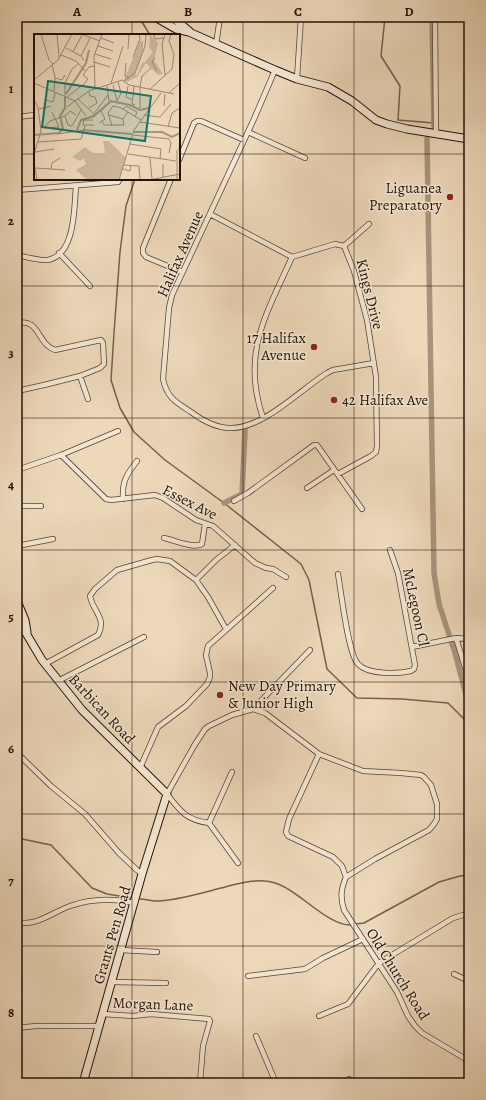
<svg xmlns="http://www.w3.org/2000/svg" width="486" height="1100" font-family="Alegreya,serif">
	<rect width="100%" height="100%" fill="#edd8ba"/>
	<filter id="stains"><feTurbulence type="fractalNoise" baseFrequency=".005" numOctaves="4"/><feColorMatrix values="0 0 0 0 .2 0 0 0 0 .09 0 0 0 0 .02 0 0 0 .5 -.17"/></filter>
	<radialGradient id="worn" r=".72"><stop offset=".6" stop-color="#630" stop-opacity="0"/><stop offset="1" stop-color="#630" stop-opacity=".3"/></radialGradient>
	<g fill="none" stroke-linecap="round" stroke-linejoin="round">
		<path stroke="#73604e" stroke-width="1.5" d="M 139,17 L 150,35
			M 385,17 L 381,56 L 400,86 L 398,120 L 434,123
			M 135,179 L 126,206 L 120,252 L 114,333 L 111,380 L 120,408 L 134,432 L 165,460 L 224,503 L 301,564 L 309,580 L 327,669 L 357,698 L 402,699 L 448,703 L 469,724
			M 17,838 L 51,845 L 92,888 L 107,894 L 132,898
			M 140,899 C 145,899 151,901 155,901 C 176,901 201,893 221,888 C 240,883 259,877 278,884 C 299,891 329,927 352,925
			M 355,924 L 364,923 L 439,882 L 460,876 L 469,875"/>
		<path stroke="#a8947d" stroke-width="5.5" d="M 432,17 L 434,127
			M 427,139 L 434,573 L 439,604 L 455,653 L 469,706
			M 224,503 L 242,494 L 245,430"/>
		<defs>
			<path id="street" d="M 435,17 L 436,133
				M 216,45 L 220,17
				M 275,70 L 254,119 L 172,295 L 169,308 L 163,379 C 167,398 176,402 191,412 C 202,420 216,428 230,428 C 263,429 300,390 327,373 L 333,370 L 374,363
				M 297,79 L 301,17
				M 17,117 L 35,115
				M 248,132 L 305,158
				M 179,160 L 194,123 L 197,121 L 201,121 L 244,140
				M 171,179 L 143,248 L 143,253 L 146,257 L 182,272
				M 17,190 L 118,182 L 120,179
				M 210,214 L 292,257 L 335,244 L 344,246 L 354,271 L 367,320 L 376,377 L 377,446 L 376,452 L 371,456 L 338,474
				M 344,246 L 369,224
				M 59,253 L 90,286
				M 17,255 C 26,257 39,261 48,260 C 76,254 74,207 76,186
				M 17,323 C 40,318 37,344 55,350 L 101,340 L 103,343 L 104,364 L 100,368 L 80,376 L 44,385 L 17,391
				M 80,376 L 88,399
				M 263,418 C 241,353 266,315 292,257
				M 61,455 L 106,499 L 111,500 L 155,495 L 163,498 L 196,520 L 213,526 L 255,563 L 266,568 L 273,569 L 286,577
				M 17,470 L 61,455 L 118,431
				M 307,488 L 334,470
				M 123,499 C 122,482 126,475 137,461
				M 234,501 L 248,493 L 314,445 L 317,445 L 362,509
				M 17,506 L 41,506
				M 164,538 C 174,540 194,549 202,544 L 205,524
				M 17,546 L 53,539
				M 338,574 C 341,591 348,654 358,664 C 368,675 398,674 411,671 L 414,669 L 415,665 L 398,573 L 390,550
				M 196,580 L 216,560 L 235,545
				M 456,638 L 469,680
				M 412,647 L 456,638 L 469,639
				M 45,664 L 98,635 C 107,618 93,612 90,596 L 95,589 L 117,570 L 152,560 L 157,559 L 170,561 L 196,580 L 208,597 L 226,629
				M 58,681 L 144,637
				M 253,709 L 310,650
				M 17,753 L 51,786 L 85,814 L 119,853 L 137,870 L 142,874
				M 319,754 L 289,819 L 286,832 L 288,836 L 333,857 L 342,866 L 346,877
				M 140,768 L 158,727 L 186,706 L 207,684 L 210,677 L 210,673 L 206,655 L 208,646 L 273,588
				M 209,823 L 232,772
				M 238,863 L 209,823 C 186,820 180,811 167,794 L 194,746 L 205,729 L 209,726 L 232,715 L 253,709 L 265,713 L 319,754 L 363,771 L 401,773 L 421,775 L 424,777 L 431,785 L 437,804 L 437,819 L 434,824 L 429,830 L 375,859 L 346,877
				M 346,877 C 341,889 340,897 344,910 L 397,992 L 408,1016 L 415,1026 L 422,1033 L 469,1061
				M 17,922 C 36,927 53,912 70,906 C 90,899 113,898 135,903
				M 121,950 L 157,952
				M 454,974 L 469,981
				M 248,976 L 305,969 L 323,958 L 363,939
				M 112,982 L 166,983
				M 103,1014 L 133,1016 L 151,1014 L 209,1019 L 210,1021 L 203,1046 L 200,1083
				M 319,1016 L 348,1004 L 379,963 L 453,918 L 463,915 L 469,915
				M 17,1028 L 36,1026 L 99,1026
				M 256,1036 L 276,1083
				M 349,1079 L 349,1083"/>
			<path id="secondary" d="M 155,17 L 176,29 L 189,32 L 275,70 L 297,79 L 328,87 L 352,101 L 376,120 L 387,124 L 407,129 L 469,139
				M 170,17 L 177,21 L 189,31
				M 17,601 L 25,620 L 27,632
				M 17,618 L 42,660 L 82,710 L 167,794 L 142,874 L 83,1083"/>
		</defs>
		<use href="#street" stroke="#564334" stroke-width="6"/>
		<use href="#secondary" stroke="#231107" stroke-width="9"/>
		<use href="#street" stroke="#f3e6d2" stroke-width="4.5"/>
		<use href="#secondary" stroke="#f3e6d2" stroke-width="7"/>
	</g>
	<path fill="none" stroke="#231107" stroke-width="1" stroke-opacity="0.55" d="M 132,17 L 132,35M 243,17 L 243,1083M 354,17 L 354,1083M 17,154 L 35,154M 179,154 L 469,154M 132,179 L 132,1083M 17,286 L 469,286M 17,418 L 469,418M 17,550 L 469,550M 17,682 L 469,682M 17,814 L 469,814M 17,946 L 469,946"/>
	<g fill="#8f2418" stroke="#f3e6d2" stroke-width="1.5">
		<circle cx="450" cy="197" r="4"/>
		<circle cx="314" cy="347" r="4"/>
		<circle cx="334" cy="400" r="4"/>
		<circle cx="220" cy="695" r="4"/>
	</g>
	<g text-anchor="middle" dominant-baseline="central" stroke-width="3" stroke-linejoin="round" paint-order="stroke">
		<g font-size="15" fill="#231107" stroke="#f3e6d2" text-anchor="end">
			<text x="442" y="188">Liguanea<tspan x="442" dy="17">Preparatory</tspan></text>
			<text x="306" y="338">17 Halifax<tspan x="306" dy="17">Avenue</tspan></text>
			<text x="342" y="400" text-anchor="start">42 Halifax Ave</text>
			<text x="228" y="686" text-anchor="start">New Day Primary<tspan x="228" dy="17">&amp; Junior High</tspan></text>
		</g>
		<g font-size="15" fill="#231107" stroke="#f3e6d2">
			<text transform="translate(180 254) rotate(-66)">Halifax Avenue</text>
			<text transform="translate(370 294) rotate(76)">Kings Drive</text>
			<text transform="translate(190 502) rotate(27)">Essex Ave</text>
			<text transform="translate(416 607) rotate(78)">McLegoon Cl</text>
			<text transform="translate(102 709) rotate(47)">Barbican Road</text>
			<text transform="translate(112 935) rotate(-74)">Grants Pen Road</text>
			<text transform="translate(398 974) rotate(58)">Old Church Road</text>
			<text transform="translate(153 1004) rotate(2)">Morgan Lane</text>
		</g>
	</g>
	<g transform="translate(34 34)">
		<rect width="146" height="146" fill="#edd8ba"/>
		<path d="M 116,0 L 124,9 L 120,26 L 129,40 L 124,41 L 112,29 L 103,43 L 92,48 L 90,46 L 93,39 L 106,7 L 109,7 L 109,15 L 101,41 L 103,41 L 108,29 L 111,28 L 119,18 L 115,13 ZM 69,107 L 75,107 L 92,124 L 85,146 L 53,146 L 42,136 L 52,130 L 50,124 L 46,127 L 38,123 L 51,113 L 59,119 L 71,119 Z" fill="#cbb69c"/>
		<path fill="none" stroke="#a8947d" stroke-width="2" d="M 32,60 L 52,29 L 55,16M 43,96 L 47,86 L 60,82 L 77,67 L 96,71 L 106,76 L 115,74M 49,96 L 98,100M 100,98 L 128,98 L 138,103 L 146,99M 25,99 L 29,95 L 26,82 L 31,74 L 31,63M 0,101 L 25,99"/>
		<path fill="none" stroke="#9c8872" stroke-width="1" d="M 7,0 L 15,26 L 19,30M 23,0 L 25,23M 47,0 L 66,7M 131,0 L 128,10 L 131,41M 120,1 L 121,5 L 130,4M 67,4 L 80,9M 64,12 L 79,17M 32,14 L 47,22 L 50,27M 94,15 L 95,0M 39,18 L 48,1M 61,20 L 77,25M 27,21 L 42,27 L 51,37M 47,22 L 56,4M 99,23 L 106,5 L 105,0M 121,24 L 118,28 L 123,37M 60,28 L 76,33M 92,29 L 91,42 L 95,44M 18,31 L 21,43 L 20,57M 21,44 L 28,46 L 31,41M 0,46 L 24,26 L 38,0M 90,47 L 101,39 L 111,12 L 112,0M 0,49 L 41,67 L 55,57 L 88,46 L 95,51 L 140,60M 77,49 L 89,12M 79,51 L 83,67M 73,52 L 75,67M 94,52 L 92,63 L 99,66M 100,52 L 98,70 L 101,71M 106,53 L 108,42 L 117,34M 61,54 L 60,22 L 68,0M 116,55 L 138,35 L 140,20 L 135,7 L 137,0M 55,58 L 56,62 L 61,63 L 63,69 L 55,74M 135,59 L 146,49M 31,62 L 31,49 L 38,35 L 45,29M 33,63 L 50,50 L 54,45 L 49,41 L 55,33 L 60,32M 44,65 L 59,79M 0,66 L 4,73 L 7,97 L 0,120M 12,66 L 19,68 L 21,59M 83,67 L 87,59 L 84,48M 130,72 L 131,60M 33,73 L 41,67 L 52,82M 106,74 L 106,53M 5,75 L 17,72M 89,75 L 92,72 L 103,78 L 101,83M 59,81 L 74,61M 75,81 L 89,85M 110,81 L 126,83 L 137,70M 31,82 L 34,91 L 38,92 L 47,76M 31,82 L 36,77 L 42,81M 59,86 L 50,86 L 49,91 L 60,91M 68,87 L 70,91 L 90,91 L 89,85 L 94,78M 106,88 L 146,94M 65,89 L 71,85 L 67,77M 78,92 L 74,79 L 79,72 L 87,74 L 107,86M 134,93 L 138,79 L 146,74M 9,94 L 25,93 L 18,78M 10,94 L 16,87 L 31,82M 23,100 L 51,96M 99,101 L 135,105 L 137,109 L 135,119M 4,108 L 47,105 L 51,92M 96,110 L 127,115 L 126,125M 145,116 L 146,102M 1,118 L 20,115M 94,120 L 142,127M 116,124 L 118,145M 0,128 L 3,146M 90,131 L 105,132 L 106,146M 2,134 L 31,136M 17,135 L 18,129 L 26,124M 89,135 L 96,137 L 97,131M 129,143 L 129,130M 85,146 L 100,96 L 127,59M 115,146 L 146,140M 143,146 L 143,116"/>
		<path fill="#0f766e" fill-opacity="0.15" stroke="#0f766e" stroke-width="2" d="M 14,47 L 117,62 L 111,107 L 8,93 Z"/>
		<rect width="146" height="146" fill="none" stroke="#231107" stroke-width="2"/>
	</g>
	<rect width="486" height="1100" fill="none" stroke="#edd8ba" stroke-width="44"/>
	<rect x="22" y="22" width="442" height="1056" fill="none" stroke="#231107" stroke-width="1.5"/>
	<g font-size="13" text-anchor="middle" font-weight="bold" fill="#231107">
		<text x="77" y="16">A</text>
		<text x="188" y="16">B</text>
		<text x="298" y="16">C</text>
		<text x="409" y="16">D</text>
		<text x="11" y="93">1</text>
		<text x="11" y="225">2</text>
		<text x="11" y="357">3</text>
		<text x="11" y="489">4</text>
		<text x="11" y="621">5</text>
		<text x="11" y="753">6</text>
		<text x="11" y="885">7</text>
		<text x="11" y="1017">8</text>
	</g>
	<rect width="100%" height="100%" filter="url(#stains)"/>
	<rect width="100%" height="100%" fill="url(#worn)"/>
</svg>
